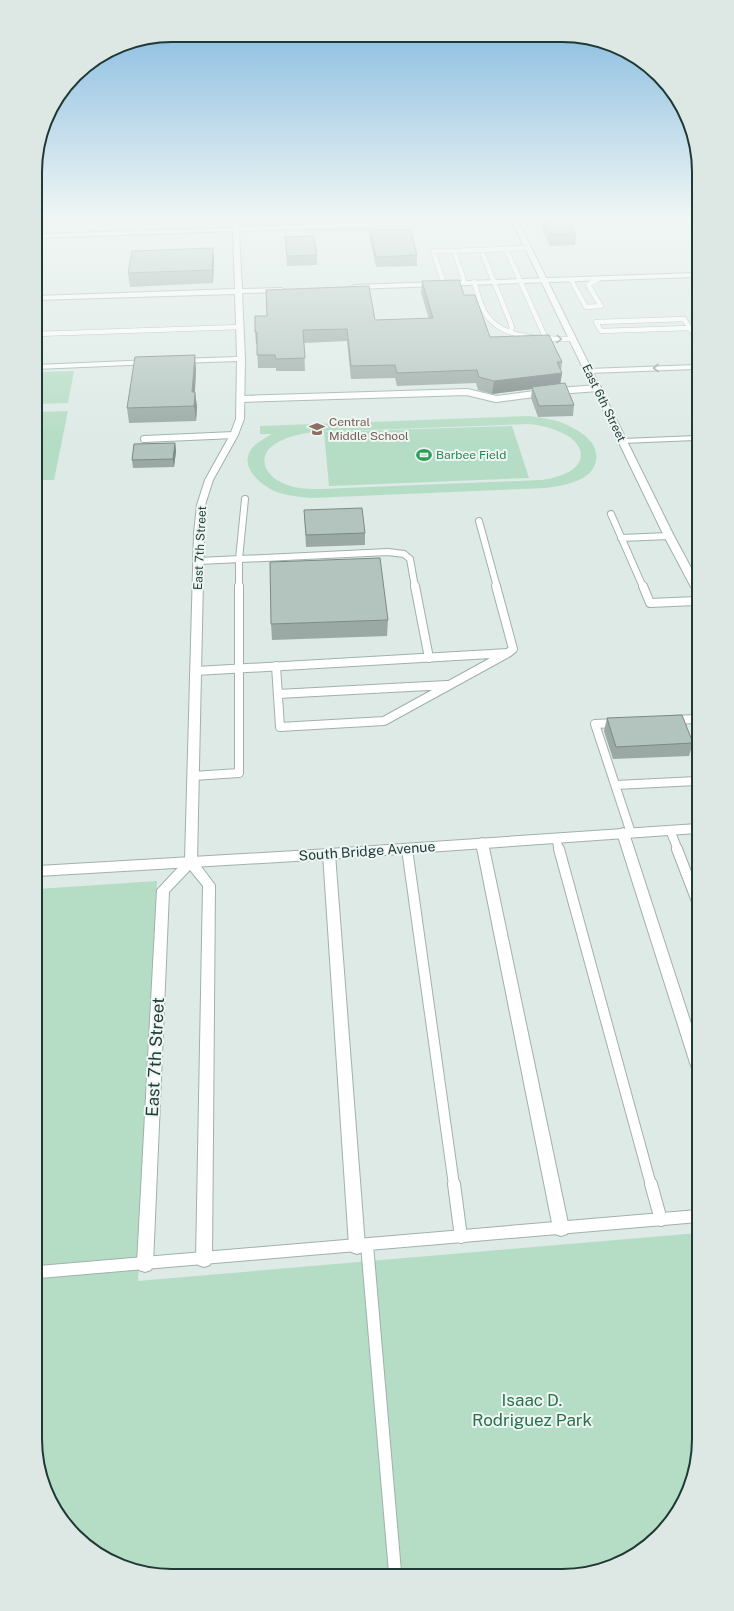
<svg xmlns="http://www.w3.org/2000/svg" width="734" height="1611" font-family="'Public Sans',sans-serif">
	<rect width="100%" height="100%" fill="#ddeae6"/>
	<path fill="#b5dcc4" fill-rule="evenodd" d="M 74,371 L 68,403 L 36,404 L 36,372 Z
		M 68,411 L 54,480 L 36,480 L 36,412 Z
		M 530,416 C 542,418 554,419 565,424 C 581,431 602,444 595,464 C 594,468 590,473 586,476 C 574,484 559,486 545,488 L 311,498 C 301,497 290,496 280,493 C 264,488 237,468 252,448 C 258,442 265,438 272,434 L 260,434 L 260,426 ZM 527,424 C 542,425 558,429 571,438 C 575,441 578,445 580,450 C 586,471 556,478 542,480 L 322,489 C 310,489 296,489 285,484 C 277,481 270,476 266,468 C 256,443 296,434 313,432 Z
		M 512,426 L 529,478 L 329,486 L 324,432 Z
		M 157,881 L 138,1281 L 698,1233 L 699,1448 L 688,1492 L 665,1529 L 638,1553 L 598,1571 L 145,1573 L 82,1542 L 58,1515 L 40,1475 L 38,889 Z"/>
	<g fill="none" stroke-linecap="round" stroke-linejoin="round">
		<defs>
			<path id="service-far4" d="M 506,249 L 546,339
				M 481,250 L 511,324 L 512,328 L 510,331
				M 571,280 L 586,307 L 601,306 L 588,285 L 598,279
				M 474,282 C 478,293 480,307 488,317 C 506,340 546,339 573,339
				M 465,283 L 454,251 L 528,248
				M 444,284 L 433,251 L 454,251
				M 689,328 L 601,331 L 596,322 L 684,319 L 695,336
				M 36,334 L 240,327"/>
			<path id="service-far3" d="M 558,391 L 598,388
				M 241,399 L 467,392 L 496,399 L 542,393
				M 144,439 L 234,435
				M 611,514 L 643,587
				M 479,521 L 497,587
				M 621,538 L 669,536
				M 199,561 L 388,552 L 404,554 L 410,559 L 415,587
				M 239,587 L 239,559 L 245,499"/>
			<path id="service-far2" d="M 415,586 L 429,658
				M 643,586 L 650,603 L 696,601
				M 276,666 L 280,727 L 384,721 L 506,654
				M 196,671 L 508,653 L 513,649 L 496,586
				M 278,694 L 447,685
				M 673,720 L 696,719
				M 616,723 L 595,724 L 631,833
				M 193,776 L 239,773 L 239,586
				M 616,785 L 696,781
				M 670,830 L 678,850
				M 556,838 L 559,850
				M 407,848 L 407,850"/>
			<path id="service-far1" d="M 407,849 L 454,1185
				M 559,849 L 651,1185
				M 677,849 L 697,901"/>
			<path id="service" d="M 454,1184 L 461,1237
				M 651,1184 L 661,1220
				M 367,1245 L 395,1572
				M 39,1272 L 698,1216"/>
			<path id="minor" d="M 233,219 L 239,219 L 239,227 L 495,219 L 556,219 L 553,221 L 239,231 L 242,289 L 282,288 L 285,290 L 282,292 L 242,293 L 245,359 L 244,419 L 238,435 L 213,480 L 205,505 L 204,533 L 197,861 L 215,885 L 212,1259 L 210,1265 L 204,1267 L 198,1265 L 196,1259 L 203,886 L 190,870 L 169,892 L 153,1264 L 151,1270 L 145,1272 L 139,1270 L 137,1264 L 157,890 L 185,860 L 194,533 L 197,505 L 205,480 L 230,435 L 236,419 L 237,361 L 179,363 L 175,361 L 179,359 L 237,357 L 235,294 L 36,300 L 36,296 L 235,289 L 233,231 L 36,238 L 36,234 L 233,228 Z
				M 695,273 L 695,277 L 354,289 L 351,287 L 354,285 Z
				M 151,360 L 155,362 L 154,364 L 36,369 L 36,365 Z
				M 695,365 L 695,369 L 589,373 L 585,371 L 589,369 Z
				M 695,436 L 695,440 L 623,443 L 619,441 L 623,439 Z
				M 623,828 L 627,830 L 629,833 L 697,1042 L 697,1069 L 692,1068 L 690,1063 L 617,833 L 619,830 Z
				M 482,838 L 486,840 L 488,843 L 569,1228 L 567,1234 L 561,1236 L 555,1234 L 553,1228 L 476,843 L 478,840 Z
				M 329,849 L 333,851 L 335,854 L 365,1246 L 363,1252 L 357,1254 L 351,1252 L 349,1246 L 323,854 L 325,851 Z"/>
			<path id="tertiary" d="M 511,219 L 517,219 L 674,536 L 696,577 L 696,590 L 691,587 L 664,536 Z
				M 697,824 L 697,833 L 329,859 L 38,876 L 38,866 L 329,849 Z"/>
		</defs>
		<use href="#service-far4" stroke="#a0b1ad" stroke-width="5.5"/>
		<use href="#service-far3" stroke="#a0b1ad" stroke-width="8"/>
		<use href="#service-far2" stroke="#a0b1ad" stroke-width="10"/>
		<use href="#service-far1" stroke="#a0b1ad" stroke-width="12"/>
		<use href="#service" stroke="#a0b1ad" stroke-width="14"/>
		<use href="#minor" stroke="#a0b1ad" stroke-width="2"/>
		<use href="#tertiary" stroke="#a0b1ad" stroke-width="2"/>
		<use href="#service-far4" stroke="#fff" stroke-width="4.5"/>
		<use href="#service-far3" stroke="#fff" stroke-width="6"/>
		<use href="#service-far2" stroke="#fff" stroke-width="8"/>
		<use href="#service-far1" stroke="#fff" stroke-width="10"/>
		<use href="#service" stroke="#fff" stroke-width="12"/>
		<use href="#minor" fill="#fff" fill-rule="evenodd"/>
		<use href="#tertiary" fill="#fff" fill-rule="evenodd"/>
	</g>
	<path fill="#9aa9a4" d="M 540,219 L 568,219 L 576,234 L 575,245 L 550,246 L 540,225 Z
		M 370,230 L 417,255 L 417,266 L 376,267 L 370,240 Z
		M 285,237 L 317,255 L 317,265 L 287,266 Z
		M 213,248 L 214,261 L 213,283 L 130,287 L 128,273 Z
		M 422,281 L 464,295 L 490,337 L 562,362 L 561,371 L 562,373 L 560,384 L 574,405 L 573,416 L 538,417 L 531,398 L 532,389 L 492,394 L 478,390 L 476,383 L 397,386 L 395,378 L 351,379 L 347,341 L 304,343 L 305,371 L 276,371 L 276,368 L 258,368 L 257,344 L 256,344 L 255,332 L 375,320 L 429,319 L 421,293 Z
		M 196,369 L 195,392 L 197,407 L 196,421 L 129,423 L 127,408 Z
		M 175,443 L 176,451 L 174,467 L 133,468 L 132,460 Z
		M 304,510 L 365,533 L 365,545 L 306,547 Z
		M 388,620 L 387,636 L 272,640 L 271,624 Z
		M 607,718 L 693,743 L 689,756 L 613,759 L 604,731 Z"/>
	<path fill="#7d8986" d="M 213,248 L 214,261 L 213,283 L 212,270 Z
		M 195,355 L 196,369 L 194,407 L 192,392 Z
		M 562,373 L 560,386 L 532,387 L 532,389 L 492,394 L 494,381 Z
		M 195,392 L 197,407 L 196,421 L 194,406 Z
		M 175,443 L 176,451 L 174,467 L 173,459 Z"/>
	<path fill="#b3c4bf" stroke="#7d8986" d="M 543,219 L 568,219 L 576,234 L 551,234 Z
		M 410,229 L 417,255 L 376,257 L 370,230 Z
		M 314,236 L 317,255 L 287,256 L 285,237 Z
		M 213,248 L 212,270 L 128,273 L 132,251 Z
		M 459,280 L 464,295 L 475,295 L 490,337 L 549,335 L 562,362 L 557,362 L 562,373 L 494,381 L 479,377 L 477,370 L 397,373 L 395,365 L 351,366 L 347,329 L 303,330 L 305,358 L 276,359 L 275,355 L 257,355 L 257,332 L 255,332 L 255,316 L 267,316 L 266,290 L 369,286 L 375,320 L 433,318 L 422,281 Z
		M 195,355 L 192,392 L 195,392 L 194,406 L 127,408 L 135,357 Z
		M 565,383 L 574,405 L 539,406 L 532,387 Z
		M 175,443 L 173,459 L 132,460 L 134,444 Z
		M 362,508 L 365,533 L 306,535 L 304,510 Z
		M 380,558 L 388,620 L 271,624 L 270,562 Z
		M 682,715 L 693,743 L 616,747 L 607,718 Z"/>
	<defs><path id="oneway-chevron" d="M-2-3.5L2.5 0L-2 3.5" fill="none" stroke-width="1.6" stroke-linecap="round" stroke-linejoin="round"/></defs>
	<g stroke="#8f9c9a">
		<use href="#oneway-chevron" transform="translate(559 339) rotate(2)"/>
		<use href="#oneway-chevron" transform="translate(656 368) rotate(178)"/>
	</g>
	<linearGradient id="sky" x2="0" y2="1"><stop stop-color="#7fb7df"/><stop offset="0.49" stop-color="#f0f6f4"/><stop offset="1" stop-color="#f0f6f4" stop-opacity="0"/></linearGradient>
	<rect width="734" height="445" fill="url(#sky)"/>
	<defs>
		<symbol id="school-bare" viewBox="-9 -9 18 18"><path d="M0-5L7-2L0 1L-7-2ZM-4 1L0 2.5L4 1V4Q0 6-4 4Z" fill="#8d6e63" stroke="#eef6f3" stroke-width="2.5" paint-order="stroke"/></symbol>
		<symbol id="stadium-bare" viewBox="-9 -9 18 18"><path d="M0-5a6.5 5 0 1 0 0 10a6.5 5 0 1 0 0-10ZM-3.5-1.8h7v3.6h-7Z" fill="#2e9e5b" stroke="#eef6f3" stroke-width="2.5" paint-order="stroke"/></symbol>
	</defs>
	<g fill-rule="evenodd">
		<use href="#school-bare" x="306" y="418" width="22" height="22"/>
		<use href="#stadium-bare" x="413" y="444" width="22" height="22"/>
	</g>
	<g text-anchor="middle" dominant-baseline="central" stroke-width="4" stroke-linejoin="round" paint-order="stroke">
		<g font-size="12" fill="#1f3935" stroke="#eef6f3">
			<text transform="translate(604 403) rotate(64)">East 6th Street</text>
			<text transform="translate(200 548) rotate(-87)">East 7th Street</text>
		</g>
		<g font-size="12" fill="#785e54" stroke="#eef6f3" text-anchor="start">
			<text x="329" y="422">Central<tspan x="329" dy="14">Middle School</tspan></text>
		</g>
		<g font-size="12" fill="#27864d" stroke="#eef6f3" text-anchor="start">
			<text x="436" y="455">Barbee Field</text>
		</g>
		<g font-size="14" fill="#1f3935" stroke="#eef6f3">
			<text transform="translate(367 851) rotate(-4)">South Bridge Avenue</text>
		</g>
		<g font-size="17" fill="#1f3935" stroke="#eef6f3">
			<text transform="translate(155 1057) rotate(-87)">East 7th Street</text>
		</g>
		<g font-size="17" fill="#29704d" stroke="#eef6f3">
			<text x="532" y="1400">Isaac D.<tspan x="532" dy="20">Rodriguez Park</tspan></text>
		</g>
	</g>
	<path d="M0 0H734V1611H0ZM172 42H562A130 130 0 0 1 692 172V1439A130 130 0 0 1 562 1569H172A130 130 0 0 1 42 1439V172A130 130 0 0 1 172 42Z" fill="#dde7e4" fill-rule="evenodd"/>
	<path fill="none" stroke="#1f3935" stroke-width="2" d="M172 42H562A130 130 0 0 1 692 172V1439A130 130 0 0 1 562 1569H172A130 130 0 0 1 42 1439V172A130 130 0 0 1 172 42Z"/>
</svg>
